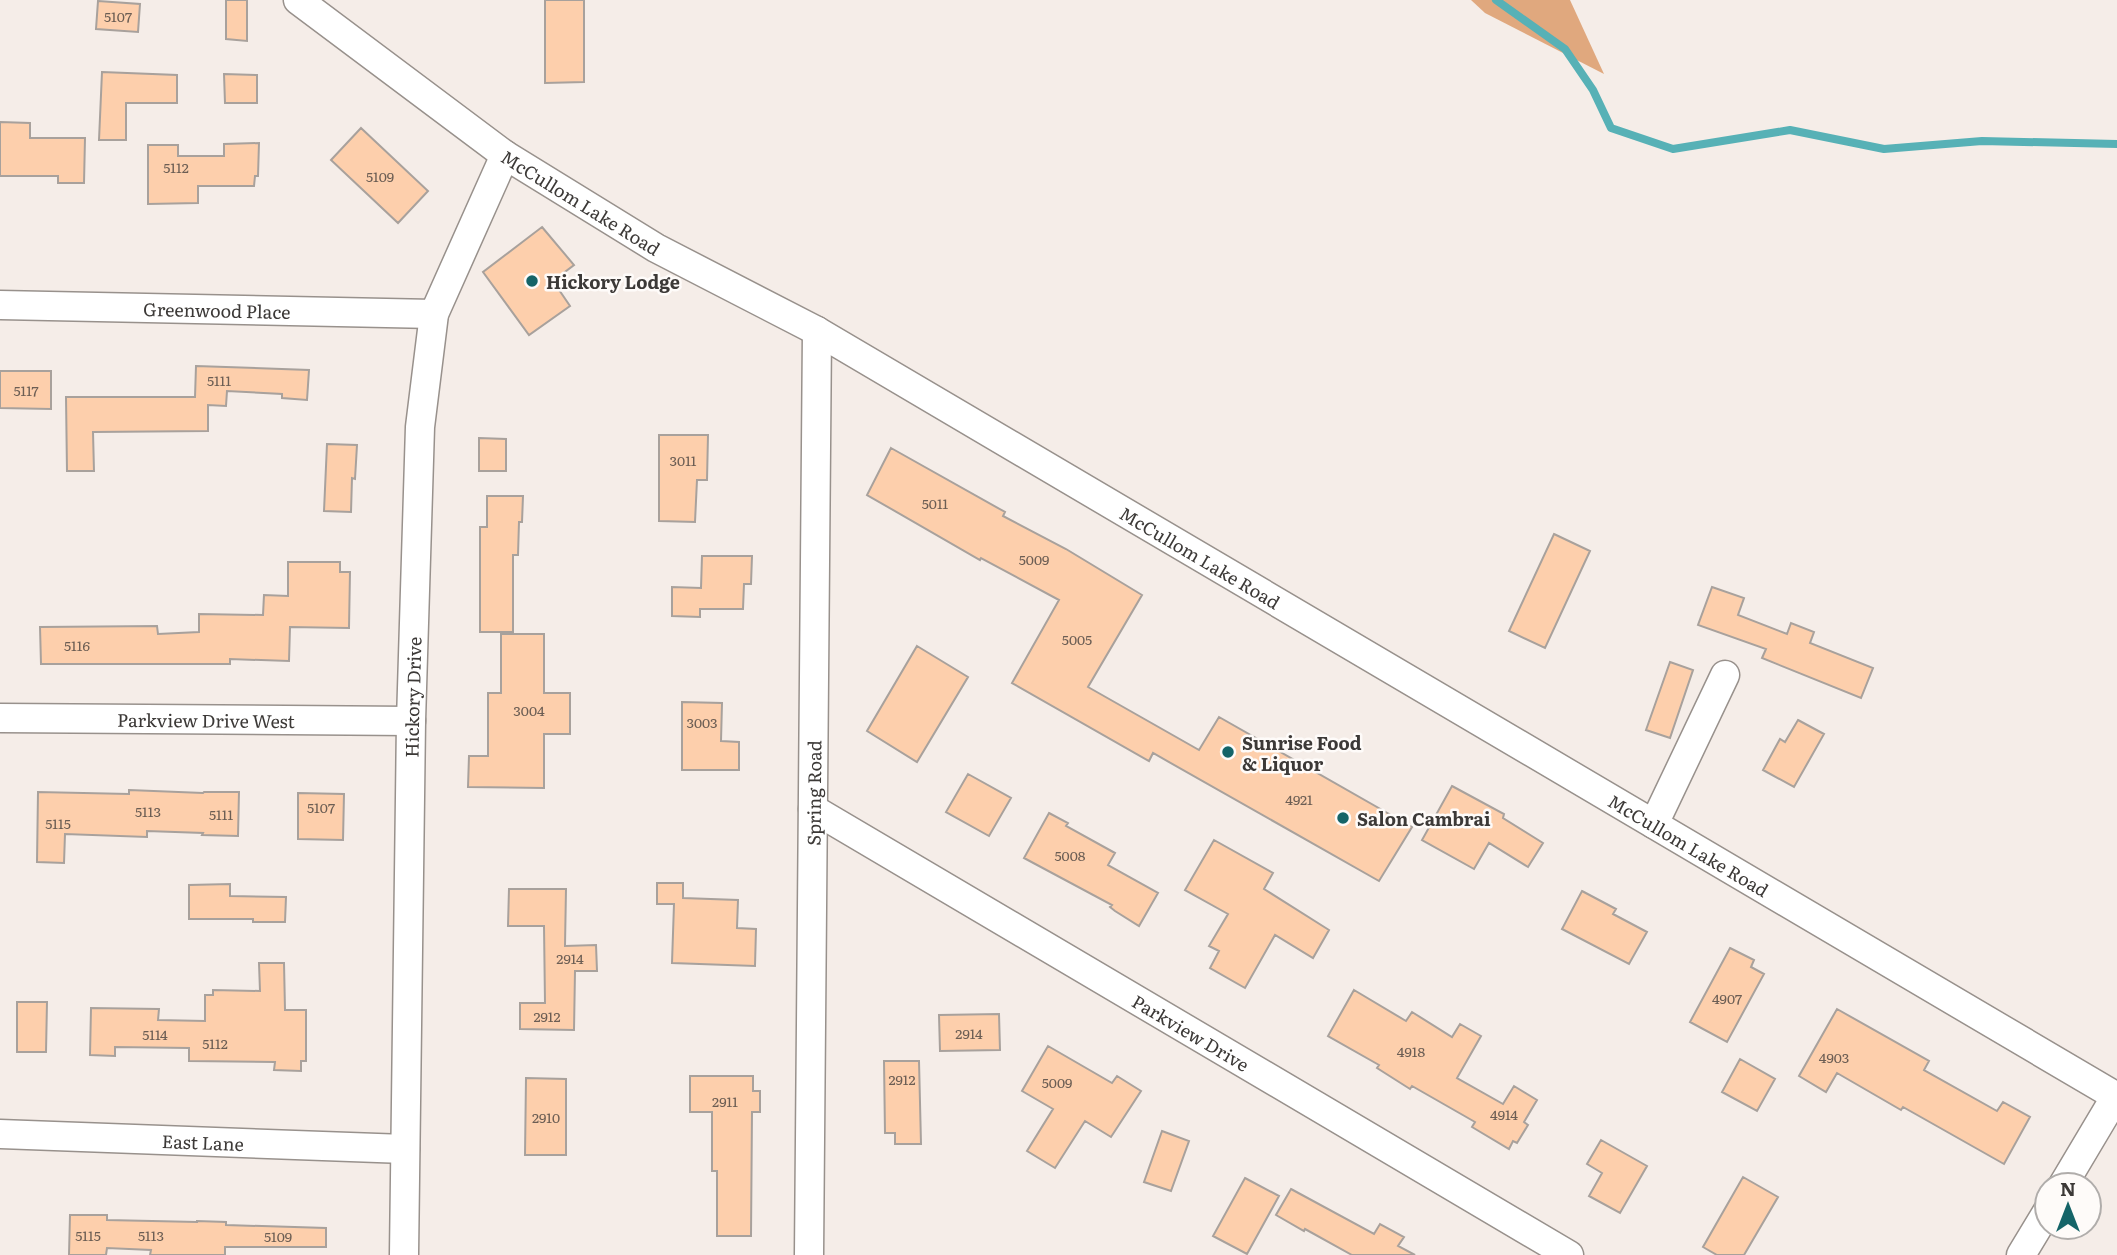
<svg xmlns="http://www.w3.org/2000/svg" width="2117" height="1255" font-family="Literata,serif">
	<rect width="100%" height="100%" fill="#f5ede8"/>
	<path fill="#e0a87e" d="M 1471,0 L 1570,0 L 1604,74 L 1485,13 Z"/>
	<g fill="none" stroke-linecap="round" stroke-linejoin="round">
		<path stroke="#57b1b6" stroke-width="8" d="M 1496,0 L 1565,49 L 1593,90 L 1611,128 L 1673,149 L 1790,130 L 1884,149 L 1982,141 L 2117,144"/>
	</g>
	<path fill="#fdcfac" stroke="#a8a19c" stroke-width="2" d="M 226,0 L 247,0 L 247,41 L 226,39 Z
		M 545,0 L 584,0 L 584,82 L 545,83 Z
		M 98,1 L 140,4 L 138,32 L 96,29 Z
		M 102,72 L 177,75 L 177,103 L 126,103 L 126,140 L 99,140 Z
		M 224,74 L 257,75 L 257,103 L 225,103 Z
		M 0,122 L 30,123 L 30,138 L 85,138 L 84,183 L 58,183 L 58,176 L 0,176 Z
		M 361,128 L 428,191 L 398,223 L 331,160 Z
		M 259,143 L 258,176 L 255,176 L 254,186 L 198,186 L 198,203 L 148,204 L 148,145 L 178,145 L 178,156 L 224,156 L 224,144 Z
		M 542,227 L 574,265 L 553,281 L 570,306 L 529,335 L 483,272 Z
		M 196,366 L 309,370 L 307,400 L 282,398 L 282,394 L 227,391 L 226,406 L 208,405 L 208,431 L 93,432 L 94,471 L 67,471 L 66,397 L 195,397 Z
		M 0,371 L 51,371 L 51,409 L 0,408 Z
		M 659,435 L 708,435 L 707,480 L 697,480 L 695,522 L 659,521 Z
		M 479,438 L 506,439 L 506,471 L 479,471 Z
		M 327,444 L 357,445 L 355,479 L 352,478 L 351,512 L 324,511 Z
		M 891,448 L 1005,512 L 1003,516 L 1066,549 L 1142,595 L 1088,687 L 1199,750 L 1219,717 L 1412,827 L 1379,881 L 1153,753 L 1149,761 L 1012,683 L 1059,600 L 981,558 L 980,560 L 867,495 Z
		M 487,496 L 523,496 L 522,522 L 519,522 L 518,555 L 513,555 L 513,632 L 480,632 L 480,527 L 487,527 Z
		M 1554,534 L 1590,551 L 1545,648 L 1509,631 Z
		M 702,556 L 752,556 L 751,584 L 744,584 L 743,609 L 700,609 L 700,617 L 672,616 L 672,587 L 701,588 Z
		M 288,562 L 340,562 L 340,572 L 350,572 L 349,628 L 290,627 L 289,661 L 230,659 L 230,664 L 41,664 L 40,627 L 157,626 L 158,634 L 199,632 L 199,614 L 263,615 L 264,595 L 288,596 Z
		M 1712,587 L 1744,598 L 1738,615 L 1787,634 L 1791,623 L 1814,632 L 1810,643 L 1873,668 L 1861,698 L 1762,658 L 1766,649 L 1698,625 Z
		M 501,634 L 544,634 L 544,693 L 570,693 L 570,734 L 544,734 L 544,788 L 468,787 L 469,756 L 488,756 L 488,693 L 501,693 Z
		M 917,646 L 968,677 L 917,762 L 867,731 Z
		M 1670,662 L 1693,670 L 1670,738 L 1646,730 Z
		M 682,702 L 722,703 L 721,741 L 739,742 L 739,770 L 682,770 Z
		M 1798,720 L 1824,734 L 1794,787 L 1763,770 L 1780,739 L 1785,742 Z
		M 968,774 L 1011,798 L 989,836 L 946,812 Z
		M 1452,786 L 1504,814 L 1503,818 L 1543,843 L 1528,867 L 1489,843 L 1474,869 L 1422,840 Z
		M 129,790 L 203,793 L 204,792 L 239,792 L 238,836 L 202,835 L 203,833 L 147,831 L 147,837 L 65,834 L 64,863 L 37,862 L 38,792 L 129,794 Z
		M 298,793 L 344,794 L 343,840 L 298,839 Z
		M 1049,813 L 1068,823 L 1066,826 L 1115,853 L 1108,865 L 1158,893 L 1139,926 L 1115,911 L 1110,907 L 1112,905 L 1024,858 Z
		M 1214,840 L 1273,873 L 1264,889 L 1329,930 L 1313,958 L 1275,935 L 1245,988 L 1210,968 L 1219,951 L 1209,946 L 1228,914 L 1185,890 Z
		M 657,883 L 683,883 L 683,898 L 738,900 L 737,928 L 756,929 L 755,966 L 672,963 L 674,904 L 657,904 Z
		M 230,884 L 230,896 L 286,897 L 285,922 L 253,922 L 253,919 L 189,919 L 189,885 Z
		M 509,889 L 566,889 L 565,946 L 596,945 L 597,971 L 575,971 L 574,1030 L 520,1029 L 520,1003 L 545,1003 L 544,926 L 508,926 Z
		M 1582,891 L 1616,909 L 1613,914 L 1647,932 L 1629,964 L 1562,929 Z
		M 1730,948 L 1754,960 L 1751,967 L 1764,974 L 1727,1042 L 1690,1022 Z
		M 259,963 L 284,963 L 285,1010 L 306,1010 L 306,1061 L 301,1061 L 301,1071 L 274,1070 L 275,1062 L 189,1061 L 189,1048 L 115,1047 L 115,1056 L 90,1055 L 91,1008 L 159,1009 L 158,1020 L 205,1021 L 205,995 L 213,995 L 213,990 L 260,991 Z
		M 1354,990 L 1406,1021 L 1412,1012 L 1452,1037 L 1460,1024 L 1481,1036 L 1457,1078 L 1503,1104 L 1514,1086 L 1537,1100 L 1524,1122 L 1528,1125 L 1517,1143 L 1513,1141 L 1509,1149 L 1472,1127 L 1475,1122 L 1412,1086 L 1410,1089 L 1377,1068 L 1379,1065 L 1328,1036 Z
		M 17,1002 L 47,1002 L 46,1052 L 17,1052 Z
		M 1837,1009 L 1929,1061 L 1924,1070 L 1997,1111 L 2003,1102 L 2030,1117 L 2004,1164 L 1903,1107 L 1901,1110 L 1837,1073 L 1826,1092 L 1799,1076 Z
		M 999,1014 L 1000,1050 L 940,1051 L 939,1015 Z
		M 1048,1046 L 1112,1083 L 1117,1076 L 1141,1091 L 1111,1137 L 1085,1121 L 1055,1168 L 1027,1151 L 1053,1109 L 1022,1091 Z
		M 1740,1059 L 1775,1079 L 1757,1111 L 1722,1092 Z
		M 884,1061 L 919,1061 L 921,1144 L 895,1144 L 895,1133 L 885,1133 Z
		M 690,1076 L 753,1076 L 753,1091 L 760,1091 L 760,1112 L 752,1112 L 751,1236 L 717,1236 L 717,1171 L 712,1171 L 712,1112 L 690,1112 Z
		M 526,1078 L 566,1079 L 566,1155 L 525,1155 Z
		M 1162,1131 L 1189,1141 L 1171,1191 L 1144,1182 Z
		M 1601,1140 L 1647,1166 L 1620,1213 L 1589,1196 L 1602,1173 L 1587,1164 Z
		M 1743,1177 L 1778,1197 L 1744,1255 L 1717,1255 L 1703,1247 Z
		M 1245,1178 L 1279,1196 L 1247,1254 L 1213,1236 Z
		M 1291,1189 L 1374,1234 L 1380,1224 L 1404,1237 L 1398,1246 L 1415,1255 L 1352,1255 L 1305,1229 L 1304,1231 L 1276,1215 Z
		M 70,1215 L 107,1215 L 107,1220 L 197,1222 L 197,1221 L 226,1222 L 226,1225 L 326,1228 L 326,1247 L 225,1247 L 225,1255 L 150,1255 L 151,1250 L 107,1248 L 106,1255 L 69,1255 Z"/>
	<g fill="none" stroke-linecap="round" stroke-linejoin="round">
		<defs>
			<g id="minor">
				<path id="s1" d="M 298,0 L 505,155 L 656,248 L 817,331 L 2117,1097"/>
				<path id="s2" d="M 0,305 L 434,314"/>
				<path id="s3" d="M 0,718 L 411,721"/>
				<path id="s4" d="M 813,809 L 1569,1255"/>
				<path d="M 1654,824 L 1725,675"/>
				<path id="s5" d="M 0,1134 L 405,1149"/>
				<path d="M 2063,1185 L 2116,1096"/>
				<path id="s6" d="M 404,1255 L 411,721 L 420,427 L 434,314 L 505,155"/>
				<path id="s7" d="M 809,1255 L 817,331"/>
				<path d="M 2021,1255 L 2047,1212"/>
			</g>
		</defs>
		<use href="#minor" stroke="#98918c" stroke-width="31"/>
		<use href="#minor" stroke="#fff" stroke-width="28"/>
	</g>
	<g fill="#156468" stroke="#fefbf9" stroke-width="2.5">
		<circle cx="532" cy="281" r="7"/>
		<circle cx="1228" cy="752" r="7"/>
		<circle cx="1343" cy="818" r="7"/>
	</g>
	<g text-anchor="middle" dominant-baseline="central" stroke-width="5" stroke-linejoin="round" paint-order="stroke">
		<g font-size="14" fill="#6c5e54">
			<text x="118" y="16">5107</text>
			<text x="176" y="167">5112</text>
			<text x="380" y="176">5109</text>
			<text x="219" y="380">5111</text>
			<text x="26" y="390">5117</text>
			<text x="683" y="460">3011</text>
			<text x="935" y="503">5011</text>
			<text x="1034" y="559">5009</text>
			<text x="1077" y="639">5005</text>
			<text x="77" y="645">5116</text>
			<text x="529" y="710">3004</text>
			<text x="702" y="722">3003</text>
			<text x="1299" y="799">4921</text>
			<text x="321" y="807">5107</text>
			<text x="148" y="811">5113</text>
			<text x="221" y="814">5111</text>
			<text x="58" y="823">5115</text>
			<text x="1070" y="855">5008</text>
			<text x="570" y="958">2914</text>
			<text x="1727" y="998">4907</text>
			<text x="547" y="1016">2912</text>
			<text x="969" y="1033">2914</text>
			<text x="155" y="1034">5114</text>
			<text x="215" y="1043">5112</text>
			<text x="1411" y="1051">4918</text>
			<text x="1834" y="1057">4903</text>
			<text x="902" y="1079">2912</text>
			<text x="1057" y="1082">5009</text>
			<text x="725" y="1101">2911</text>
			<text x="1504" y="1114">4914</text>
			<text x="546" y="1117">2910</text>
			<text x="88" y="1235">5115</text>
			<text x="151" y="1235">5113</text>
			<text x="278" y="1236">5109</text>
		</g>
		<g font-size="18" fill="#3c3937" stroke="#fefbf9">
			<text stroke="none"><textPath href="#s1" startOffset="348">McCullom Lake Road</textPath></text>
			<text stroke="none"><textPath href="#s2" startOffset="217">Greenwood Place</textPath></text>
			<text stroke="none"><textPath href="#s1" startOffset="1062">McCullom Lake Road</textPath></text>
			<text stroke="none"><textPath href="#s6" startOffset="558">Hickory Drive</textPath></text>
			<text stroke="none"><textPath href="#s3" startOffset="206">Parkview Drive West</textPath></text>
			<text stroke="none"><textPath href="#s7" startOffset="462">Spring Road</textPath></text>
			<text stroke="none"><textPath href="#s1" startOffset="1629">McCullom Lake Road</textPath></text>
			<text stroke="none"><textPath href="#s4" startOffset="439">Parkview Drive</textPath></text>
			<text stroke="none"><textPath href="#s5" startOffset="203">East Lane</textPath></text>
		</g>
		<g font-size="18" font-weight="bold" fill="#3c3937" stroke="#fefbf9" text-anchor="start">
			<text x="546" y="281">Hickory Lodge</text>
			<text x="1242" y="742">Sunrise Food<tspan x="1242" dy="21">&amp; Liquor</tspan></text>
			<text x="1357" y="818">Salon Cambrai</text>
		</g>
	</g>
	<g transform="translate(2068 1206)"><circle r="33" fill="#fefbf9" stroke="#b0adab" stroke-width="2"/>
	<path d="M0-5L12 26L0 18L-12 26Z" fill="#156468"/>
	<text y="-10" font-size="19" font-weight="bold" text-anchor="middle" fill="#3c3937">N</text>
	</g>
</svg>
